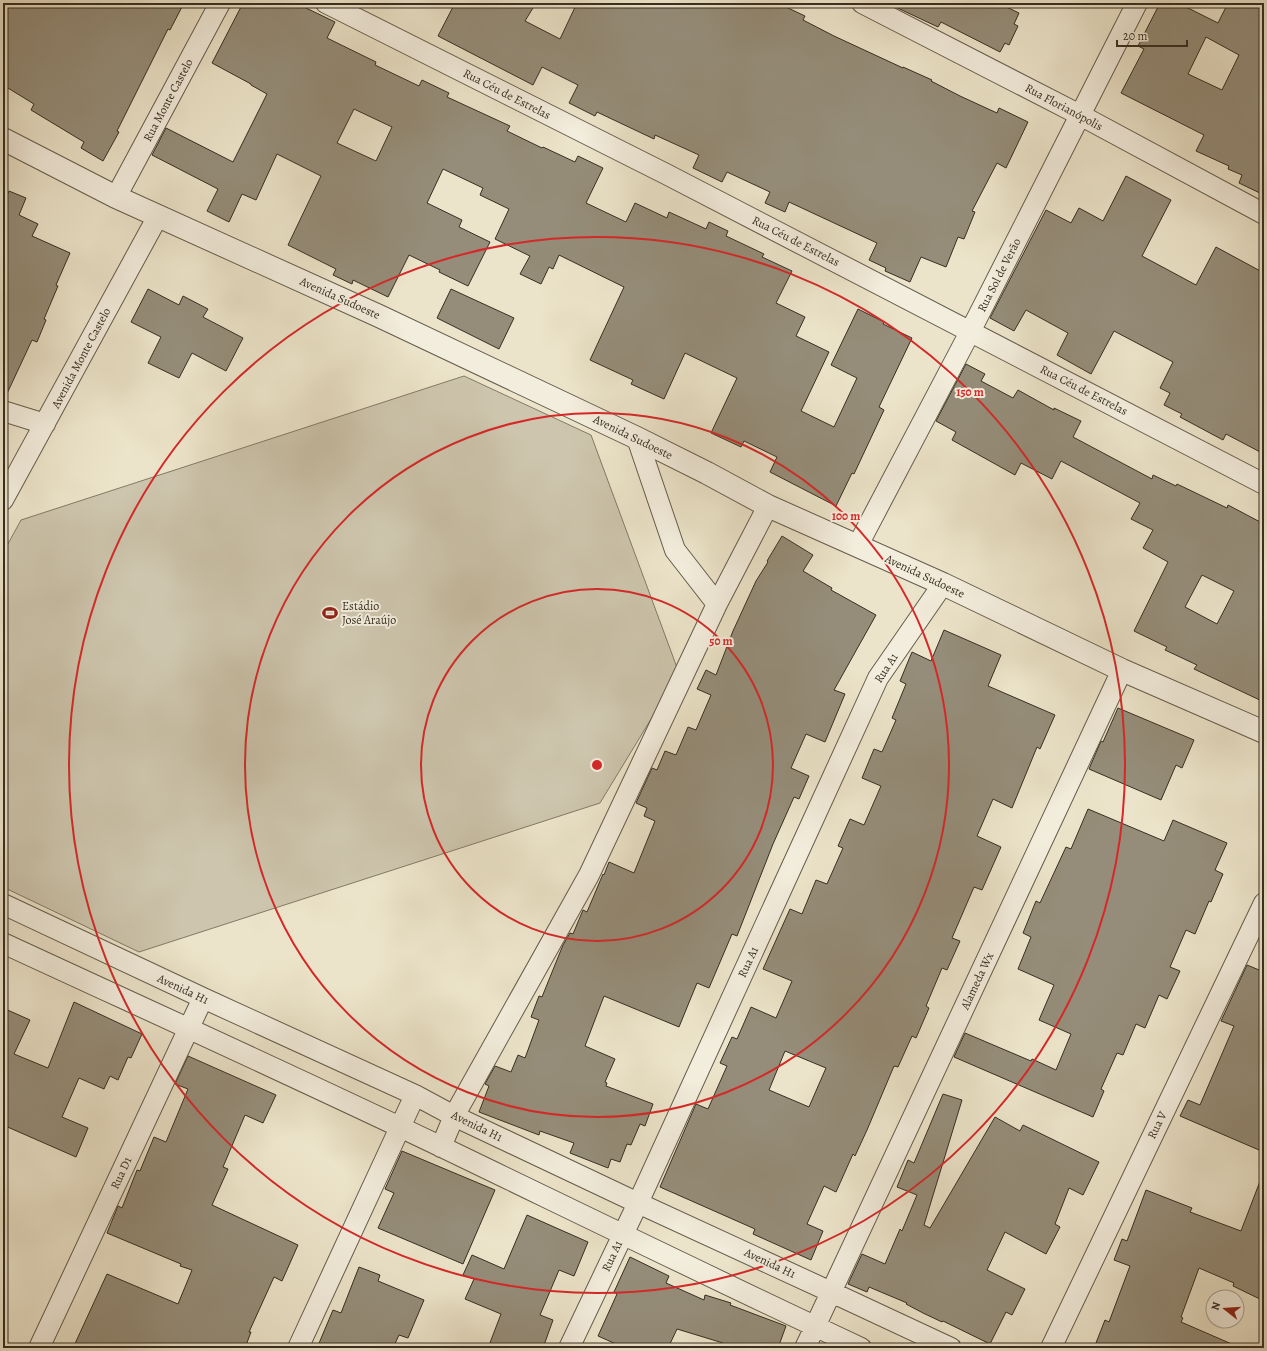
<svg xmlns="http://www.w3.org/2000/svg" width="1267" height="1351" font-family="Alegreya,serif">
	<rect width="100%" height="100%" fill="#ece4ca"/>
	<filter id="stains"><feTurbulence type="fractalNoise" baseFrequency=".005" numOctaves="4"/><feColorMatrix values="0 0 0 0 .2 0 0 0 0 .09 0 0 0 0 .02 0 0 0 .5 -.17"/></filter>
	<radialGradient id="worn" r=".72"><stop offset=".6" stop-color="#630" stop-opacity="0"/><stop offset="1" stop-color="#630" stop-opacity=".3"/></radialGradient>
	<path fill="#cdc5ad" stroke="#827a67" d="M 464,376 L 591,435 L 679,673 L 600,803 L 139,952 L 3,887 L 3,553 L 21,520 Z"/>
	<path fill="#958d79" stroke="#372e21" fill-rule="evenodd" d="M 3,3 L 184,3 L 170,30 L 168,29 L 117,131 L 119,132 L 103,161 L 81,148 L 84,142 L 31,110 L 34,104 L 3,85 Z
		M 243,3 L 308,3 L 306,8 L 335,22 L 327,38 L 376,62 L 375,65 L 419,86 L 422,80 L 449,93 L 447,97 L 510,126 L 507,131 L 542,148 L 543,147 L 575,162 L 578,156 L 603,168 L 586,203 L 626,222 L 635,203 L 667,218 L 669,212 L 706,229 L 709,222 L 728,231 L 726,236 L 764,254 L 762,257 L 792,271 L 776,303 L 805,317 L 796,336 L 829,352 L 801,411 L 834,427 L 857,378 L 831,365 L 858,309 L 884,322 L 883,324 L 912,338 L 879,407 L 884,410 L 854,474 L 852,473 L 836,506 L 770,472 L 777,457 L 744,441 L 741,447 L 711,433 L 737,378 L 685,353 L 664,399 L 631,384 L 633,380 L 590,360 L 624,287 L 559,255 L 553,269 L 549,267 L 541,284 L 520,274 L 530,256 L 495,239 L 509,209 L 480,195 L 483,188 L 443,169 L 427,203 L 462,220 L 459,227 L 490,242 L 468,286 L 439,272 L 440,270 L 409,255 L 388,297 L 353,280 L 352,284 L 333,275 L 336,269 L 288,245 L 321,176 L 277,154 L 256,200 L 242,194 L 229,222 L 207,211 L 218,189 L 152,155 L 166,128 L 233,162 L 267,94 L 251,85 L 251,84 L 212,63 ZM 354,109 L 392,127 L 376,161 L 337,143 Z
		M 455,3 L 536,3 L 525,21 L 560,39 L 577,3 L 791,3 L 788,8 L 805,16 L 803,20 L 834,36 L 903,68 L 903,67 L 932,80 L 931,81 L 960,96 L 997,113 L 999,108 L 1028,122 L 1006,168 L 997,163 L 972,211 L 975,212 L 964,239 L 958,237 L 946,267 L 921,257 L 910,282 L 885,271 L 886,268 L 869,260 L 877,243 L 789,202 L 785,212 L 765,203 L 770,192 L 727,172 L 722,182 L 693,168 L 699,155 L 655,135 L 654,139 L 597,112 L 595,116 L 569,103 L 578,85 L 542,67 L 533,85 L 438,36 Z
		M 887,3 L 998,3 L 1019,13 L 1014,24 L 1018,26 L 1009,45 L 1005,43 L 1000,52 L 941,22 L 938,27 Z
		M 1160,3 L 1178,3 L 1218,23 L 1228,3 L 1249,3 L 1264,11 L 1264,195 L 1239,183 L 1242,175 L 1228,169 L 1229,166 L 1196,151 L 1204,135 L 1121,93 L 1144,49 L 1138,46 ZM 1206,37 L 1239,55 L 1222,90 L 1188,74 Z
		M 1126,176 L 1171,200 L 1142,256 L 1196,285 L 1216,247 L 1264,273 L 1264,454 L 1226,434 L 1223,440 L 1180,417 L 1182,414 L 1164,405 L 1170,393 L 1160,388 L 1173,362 L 1114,331 L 1091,374 L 1057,355 L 1068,333 L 1026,310 L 1014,331 L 990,318 L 1046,210 L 1071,223 L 1079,208 L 1103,221 Z
		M 9,191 L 26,198 L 19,215 L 38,224 L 32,236 L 70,253 L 56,285 L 58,286 L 44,319 L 46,320 L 37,342 L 32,340 L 4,400 L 3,400 L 3,205 Z
		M 148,289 L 179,305 L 183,296 L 208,309 L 203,317 L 243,338 L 226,371 L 192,353 L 179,378 L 148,363 L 161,337 L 131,322 Z
		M 451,289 L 514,318 L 499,349 L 437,318 Z
		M 966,364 L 985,374 L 981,381 L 1013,398 L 1018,390 L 1054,410 L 1054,408 L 1081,421 L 1073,437 L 1152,479 L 1153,475 L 1176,486 L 1177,484 L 1227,508 L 1228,505 L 1264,524 L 1264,702 L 1194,669 L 1197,665 L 1165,650 L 1167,647 L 1134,631 L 1168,562 L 1143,548 L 1153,530 L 1131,519 L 1140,503 L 1061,461 L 1052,479 L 1021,463 L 1015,475 L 952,440 L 956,432 L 936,421 ZM 1202,575 L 1234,591 L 1217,624 L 1185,607 Z
		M 782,536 L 813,555 L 803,571 L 832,588 L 831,590 L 876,615 L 834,690 L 845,694 L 825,742 L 806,734 L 791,768 L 809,776 L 799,799 L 794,797 L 773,844 L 737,936 L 732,934 L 709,988 L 697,983 L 679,1027 L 604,996 L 585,1046 L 615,1059 L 605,1082 L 607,1083 L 606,1086 L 653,1104 L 645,1126 L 640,1124 L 631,1145 L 627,1144 L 620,1162 L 611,1159 L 608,1168 L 570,1153 L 574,1143 L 540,1131 L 539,1135 L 479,1112 L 489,1086 L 485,1084 L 495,1066 L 511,1072 L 518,1055 L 525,1058 L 539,1020 L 531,1017 L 539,996 L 542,997 L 563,945 L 570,933 L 573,934 L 583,910 L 587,912 L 603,874 L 604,875 L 609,862 L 634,873 L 655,821 L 644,816 L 647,808 L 636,803 L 641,792 L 652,768 L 657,770 L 665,751 L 676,755 L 688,727 L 696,730 L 711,695 L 697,689 L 706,670 L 716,675 L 733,631 L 756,581 L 768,562 L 767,561 Z
		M 944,630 L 1001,655 L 988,686 L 1055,715 L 1040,749 L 1037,747 L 1012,808 L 993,799 L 977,836 L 1001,847 L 982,890 L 974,887 L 952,938 L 960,941 L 947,970 L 942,968 L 926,1006 L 929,1008 L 916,1038 L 912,1036 L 898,1067 L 894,1066 L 867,1130 L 855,1156 L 853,1154 L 836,1192 L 824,1186 L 807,1224 L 823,1231 L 811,1260 L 753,1234 L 755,1229 L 660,1187 L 696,1104 L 708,1109 L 727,1066 L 720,1063 L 732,1037 L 737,1039 L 751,1007 L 776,1018 L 792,981 L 763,969 L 790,909 L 802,914 L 816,880 L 827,884 L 843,848 L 838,846 L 850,819 L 864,825 L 881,786 L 862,778 L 874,749 L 882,752 L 896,720 L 892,718 L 906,684 L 900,681 L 912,652 L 931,661 ZM 785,1051 L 826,1068 L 809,1107 L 769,1090 Z
		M 1118,708 L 1194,740 L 1182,768 L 1176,765 L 1161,800 L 1089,769 L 1101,741 L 1103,742 Z
		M 1088,809 L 1164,841 L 1173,820 L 1227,843 L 1215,870 L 1223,874 L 1211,902 L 1209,901 L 1195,934 L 1186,930 L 1170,967 L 1180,971 L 1167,999 L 1159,995 L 1145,1028 L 1136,1024 L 1123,1055 L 1117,1053 L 1101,1089 L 1104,1091 L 1093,1117 L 954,1057 L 965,1033 L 1031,1061 L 1032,1059 L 1056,1070 L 1071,1034 L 1039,1020 L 1054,985 L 1018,969 L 1031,937 L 1023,933 L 1036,901 L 1040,903 L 1066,847 L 1071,849 Z
		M 1247,965 L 1264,972 L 1264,1139 L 1259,1150 L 1180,1116 L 1188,1100 L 1200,1105 L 1234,1026 L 1221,1021 Z
		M 74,1002 L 142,1034 L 131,1058 L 128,1057 L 118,1080 L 110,1076 L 104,1089 L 79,1078 L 62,1117 L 88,1128 L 76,1157 L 3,1125 L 3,1008 L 30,1020 L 14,1054 L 48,1068 Z
		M 188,1056 L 276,1095 L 263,1123 L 245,1115 L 223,1167 L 228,1169 L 212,1205 L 298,1245 L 282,1281 L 274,1277 L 249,1332 L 251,1332 L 245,1348 L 73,1348 L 107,1274 L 178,1304 L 192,1270 L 180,1266 L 181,1264 L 107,1233 L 118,1206 L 122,1208 L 137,1170 L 140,1171 L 154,1137 L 166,1142 L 188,1089 L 175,1084 Z
		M 943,1094 L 962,1100 L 924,1225 L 930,1228 L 995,1117 L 1020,1131 L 1023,1125 L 1099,1162 L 1083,1195 L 1069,1188 L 1055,1224 L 1060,1227 L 1046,1254 L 1005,1232 L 987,1270 L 1025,1289 L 1012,1315 L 1006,1312 L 990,1344 L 943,1321 L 942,1322 L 923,1313 L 906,1304 L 907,1303 L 869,1287 L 867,1292 L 848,1284 L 862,1254 L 885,1264 L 900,1229 L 902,1231 L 917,1195 L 897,1187 L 908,1160 L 914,1163 Z
		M 402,1151 L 495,1190 L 463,1264 L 378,1228 L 394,1193 L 385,1189 Z
		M 1262,1176 L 1264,1176 L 1264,1301 L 1233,1286 L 1234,1283 L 1199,1268 L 1181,1317 L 1183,1318 L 1181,1322 L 1241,1348 L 1094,1348 L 1105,1320 L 1109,1322 L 1130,1266 L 1114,1260 L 1122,1239 L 1127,1241 L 1146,1190 L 1192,1208 L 1190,1212 L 1241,1231 Z
		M 527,1215 L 588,1242 L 574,1276 L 559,1270 L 540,1315 L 553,1320 L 543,1348 L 488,1348 L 501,1314 L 465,1299 L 474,1279 L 463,1275 L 472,1255 L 504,1269 Z
		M 630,1257 L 669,1276 L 666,1283 L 704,1300 L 705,1295 L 731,1303 L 730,1305 L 786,1326 L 778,1348 L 721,1348 L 723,1343 L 677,1329 L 668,1348 L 625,1348 L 598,1336 L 617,1294 L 614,1292 Z
		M 359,1267 L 380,1275 L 378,1281 L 424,1300 L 408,1338 L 399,1335 L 393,1348 L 317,1348 L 333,1310 L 341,1313 Z"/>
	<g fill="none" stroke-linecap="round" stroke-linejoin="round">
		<defs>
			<path id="minor" d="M 326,3 L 666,174 L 1264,484
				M 862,3 L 1080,115 L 1264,214
				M 116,197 L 220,3
				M 3,411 L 45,424
				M 637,438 L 675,550 L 717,604
				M 3,500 L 158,216
				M 858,545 L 970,332 L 1137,3
				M 3,904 L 203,998 L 415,1095 L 454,1116 L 638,1203 L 831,1292 L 951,1348
				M 3,943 C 150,1011 298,1078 444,1148 C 583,1215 722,1283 861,1348
				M 441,1147 L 454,1116 L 589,875 L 717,604 L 768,506
				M 39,1348 L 203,998
				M 298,1348 L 415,1095
				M 569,1348 L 638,1203 L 878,678 L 943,584
				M 805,1348 L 1122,670
				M 1051,1348 L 1264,903"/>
			<path id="tertiary" d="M 3,139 L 116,197 L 379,316 L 637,438 L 707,473 L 768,506 L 943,584 L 1122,670 L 1264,732"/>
		</defs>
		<use href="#minor" stroke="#645c4b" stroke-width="22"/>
		<use href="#tertiary" stroke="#645c4b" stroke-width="24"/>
		<use href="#minor" stroke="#f3eddd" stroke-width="20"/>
		<use href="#tertiary" stroke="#f3eddd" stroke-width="22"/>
	</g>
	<g fill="none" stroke="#d62828" stroke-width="2">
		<circle cx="597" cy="765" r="176"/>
		<circle cx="597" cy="765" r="352"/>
		<circle cx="597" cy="765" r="528"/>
	</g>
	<defs>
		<symbol id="stadium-bare" viewBox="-9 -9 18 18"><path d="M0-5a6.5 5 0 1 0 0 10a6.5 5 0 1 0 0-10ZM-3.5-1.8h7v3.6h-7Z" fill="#8f2418" stroke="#f3eddd" stroke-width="2.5" paint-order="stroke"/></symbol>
	</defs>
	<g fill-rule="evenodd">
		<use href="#stadium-bare" x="319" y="602" width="22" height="22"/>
	</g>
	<g text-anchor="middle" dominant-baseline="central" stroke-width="4" stroke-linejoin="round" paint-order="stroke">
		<g font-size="12" fill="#372e21" stroke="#f3eddd">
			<text transform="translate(507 94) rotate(27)">Rua Céu de Estrelas</text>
			<text transform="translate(168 100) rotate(-62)">Rua Monte Castelo</text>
			<text transform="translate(1064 107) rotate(28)">Rua Florianópolis</text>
			<text transform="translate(796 241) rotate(27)">Rua Céu de Estrelas</text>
			<text transform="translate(999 275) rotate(-63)">Rua Sol de Verão</text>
			<text transform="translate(340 298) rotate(24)">Avenida Sudoeste</text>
			<text transform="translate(81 358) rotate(-62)">Avenida Monte Castelo</text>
			<text transform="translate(1084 390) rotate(27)">Rua Céu de Estrelas</text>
			<text transform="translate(633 437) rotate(26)">Avenida Sudoeste</text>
			<text transform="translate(925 576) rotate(25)">Avenida Sudoeste</text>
			<text transform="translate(886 668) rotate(-57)">Rua A1</text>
			<text transform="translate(748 962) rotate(-65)">Rua A1</text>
			<text transform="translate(977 981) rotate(-65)">Alameda Wx</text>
			<text transform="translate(183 989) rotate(25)">Avenida H1</text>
			<text transform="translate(1157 1125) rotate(-64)">Rua V</text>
			<text transform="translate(477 1126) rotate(26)">Avenida H1</text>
			<text transform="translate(121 1173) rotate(-65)">Rua D1</text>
			<text transform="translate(612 1256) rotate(-65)">Rua A1</text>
			<text transform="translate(770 1263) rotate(25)">Avenida H1</text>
		</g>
		<g font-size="12" fill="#372e21" stroke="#f3eddd" text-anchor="start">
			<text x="342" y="606">Estádio<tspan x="342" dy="14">José Araújo</tspan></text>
		</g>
	</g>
	<circle cx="597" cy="765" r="6" fill="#d62828" stroke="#f3eddd" stroke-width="2"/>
	<g font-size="12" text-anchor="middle" font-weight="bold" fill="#d62828" stroke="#f3eddd" stroke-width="4" stroke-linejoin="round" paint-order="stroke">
		<text x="970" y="396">150 m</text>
		<text x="846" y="520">100 m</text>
		<text x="721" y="645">50 m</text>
	</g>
	<rect width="1267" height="1351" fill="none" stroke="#ece4ca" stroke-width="16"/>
	<rect x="4" y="4" width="1259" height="1343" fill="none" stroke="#372e21" stroke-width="2"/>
	<rect x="8" y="8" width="1251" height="1335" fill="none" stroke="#372e21"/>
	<g transform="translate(1225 1309) rotate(287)"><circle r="19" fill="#f3eddd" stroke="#a8a192"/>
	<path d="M0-3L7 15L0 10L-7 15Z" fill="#8f2418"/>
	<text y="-6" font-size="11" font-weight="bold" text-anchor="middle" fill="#372e21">N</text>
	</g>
	<path d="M1117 40v6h70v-6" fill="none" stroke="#372e21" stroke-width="2"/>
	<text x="1123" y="40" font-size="12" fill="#372e21" stroke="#f3eddd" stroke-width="3" paint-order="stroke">20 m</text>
	<rect width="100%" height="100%" filter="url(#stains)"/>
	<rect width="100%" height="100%" fill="url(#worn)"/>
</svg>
